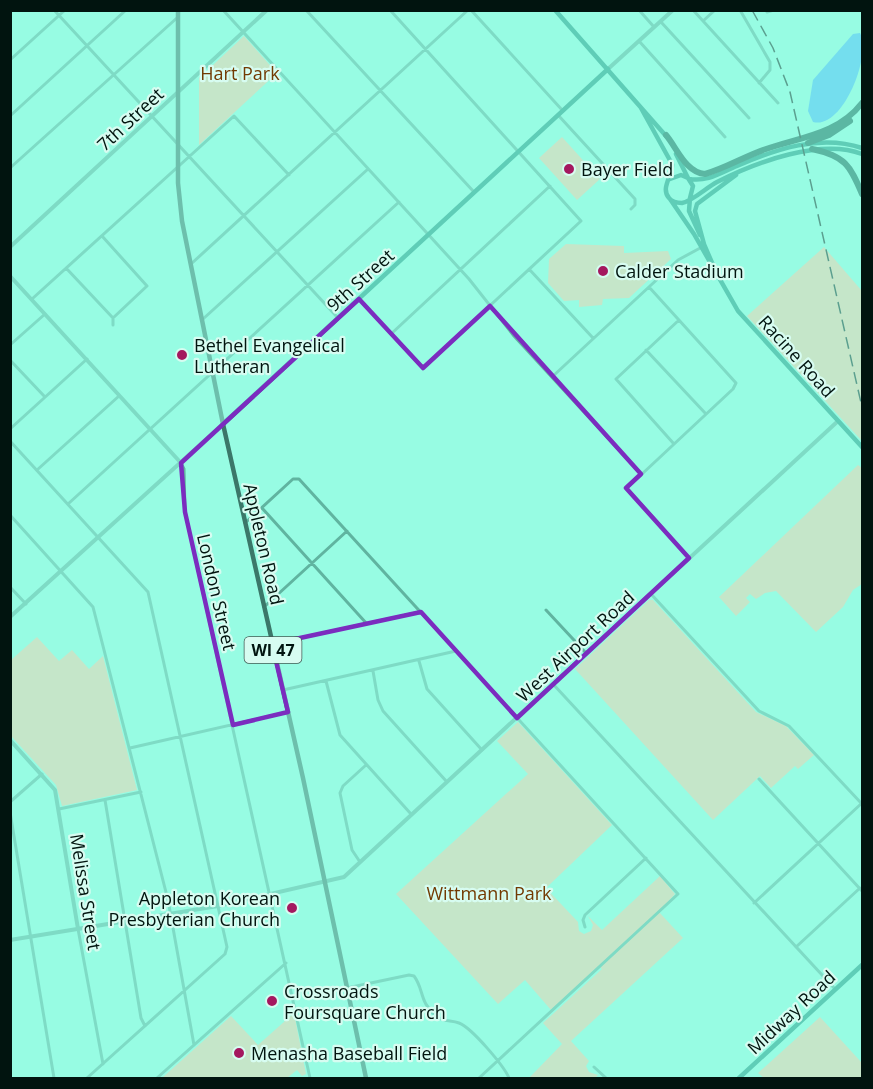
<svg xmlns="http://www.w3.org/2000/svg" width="873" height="1089" font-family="'Open Sans',sans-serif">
	<rect width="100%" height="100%" fill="#97fce3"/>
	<path fill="#fdcca9" d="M 244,36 L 277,73 L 199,145 L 199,78 Z
		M 562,137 L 600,179 L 577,200 L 539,158 Z
		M 566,244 L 624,246 L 624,253 L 668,251 L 671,259 L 629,298 L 603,299 L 602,305 L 579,307 L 579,300 L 564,301 L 548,283 L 549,259 Z
		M 824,247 L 862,291 L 862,441 L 747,316 Z
		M 858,465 L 862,468 L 862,584 L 853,590 L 843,607 L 816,632 L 776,591 L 765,593 L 756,599 L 750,594 L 746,598 L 750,602 L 736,616 L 719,597 Z
		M 649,600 L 653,600 L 756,712 L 786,726 L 814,755 L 798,769 L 795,766 L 771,788 L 760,776 L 713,820 L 575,669 Z
		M 37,637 L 59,661 L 72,650 L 89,669 L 103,656 L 137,790 L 62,806 L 56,785 L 11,736 L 11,660 Z
		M 518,722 L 612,825 L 546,888 L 578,922 L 579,931 L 584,934 L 591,931 L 593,925 L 588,916 L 602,930 L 660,876 L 675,894 L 659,912 L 683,938 L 571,1041 L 589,1061 L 586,1066 L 589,1072 L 598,1075 L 595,1078 L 529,1078 L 562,1044 L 543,1023 L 602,969 L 599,966 L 551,1010 L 525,980 L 498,1004 L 396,894 L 528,774 L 497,741 Z
		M 294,1013 L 306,1074 L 302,1076 L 297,1070 L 287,1078 L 162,1078 L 231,1016 L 258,1045 Z
		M 820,1017 L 862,1063 L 862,1078 L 764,1078 L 758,1073 Z"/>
	<path fill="#4abbfa" d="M 860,33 C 872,54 843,130 813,122 L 808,111 L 813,80 L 853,34 Z"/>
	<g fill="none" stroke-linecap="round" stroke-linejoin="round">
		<path stroke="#60b4a0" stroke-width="3" d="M 54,10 L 338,318
			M 223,10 L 469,279 L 514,336 L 641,474
			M 306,10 L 474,192
			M 471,10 L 563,111
			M 639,10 L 654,27
			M 693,10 L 778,103
			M 740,10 L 770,62 L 770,70 L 759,83
			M 767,12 L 774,10
			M 703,21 L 715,10
			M 661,22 L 749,118
			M 639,41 L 725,137
			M 10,60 L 65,10
			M 558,115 L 635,199 L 635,205 L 631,209
			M 10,116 L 126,10
			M 10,168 L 178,17
			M 102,236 L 147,286 L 113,318
			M 191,264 L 468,10
			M 66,268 L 113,318 L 113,325
			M 529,269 L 593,338
			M 649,287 L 736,383 L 733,389 L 627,488 L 689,558
			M 32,299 L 234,116 L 289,175
			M 359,299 L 420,365 L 425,366 L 581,221 L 390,10
			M 203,319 L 368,169
			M 391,334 L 550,186
			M 10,345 L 45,314
			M 646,350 L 706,414
			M 10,360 L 45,397
			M 552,377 L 678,260 L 702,247
			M 10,429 L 87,359
			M 10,441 L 148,592 L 227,947 L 225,954 L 87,1078
			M 674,444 L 616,379 L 679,320
			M 181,463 L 184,469 L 185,512 L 310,1078
			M 37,470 L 119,396
			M 68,504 L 399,202
			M 262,508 L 367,624
			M 10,515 L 93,607 L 168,900 L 194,1045
			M 245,523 L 293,479 L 299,479 L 678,894 L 479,1078
			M 10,587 L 26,604
			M 651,594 L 759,711 L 789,726 L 862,804
			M 264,607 L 347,531
			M 546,610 L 586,653
			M 272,644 L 420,612
			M 419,661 L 427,689 L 482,750
			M 373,671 L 378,700 L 383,711 L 447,782
			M 326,681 L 340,735 L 411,814
			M 553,684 L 835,989
			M 283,690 L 456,651
			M 130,748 L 288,712
			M 759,779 L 862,891
			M 105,800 L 141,1018 L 145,1026
			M 10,802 L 42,774
			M 59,809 L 141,792
			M 10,812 L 54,1078
			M 360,862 L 352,850 L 340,793 L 343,786 L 366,765
			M 754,903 L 862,803
			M 585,927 L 583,920 L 585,915 L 646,858
			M 78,929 L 103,1064
			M 796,947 L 860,888
			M 347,988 L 409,975 L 414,976 C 424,989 419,1002 436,1016 C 443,1022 451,1020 459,1023 C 472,1028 504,1066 509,1078
			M 594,1067 L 606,1078
			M 157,1078 L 286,963"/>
		<path stroke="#60b4a0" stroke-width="4" d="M 608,69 L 673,10
			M 10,247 L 267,10
			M 10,276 L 181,463
			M 10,617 L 223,424
			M 10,740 L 55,790 L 78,929
			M 10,940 L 218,906 L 344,877 L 838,421"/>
		<path stroke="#1b9680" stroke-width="4.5" d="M 555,10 L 666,136
			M 641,108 L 672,164 C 673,175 660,188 669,198 C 672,202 677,203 682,203 C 693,201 707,187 717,182 C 756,162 821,138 862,154
			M 676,154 L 688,178
			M 670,179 L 681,175 L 688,178 L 693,186 L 690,198
			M 689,179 C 708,182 720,173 737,166 C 776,149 820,134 862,148
			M 690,198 L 689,211 L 700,235
			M 670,199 L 694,234 L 738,311 L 862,447
			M 703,242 L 713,265
			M 704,244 L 695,211 L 697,204 L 736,175
			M 223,424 L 608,69
			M 739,1078 L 862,965"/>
		<path stroke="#3b7769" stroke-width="4.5" d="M 178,10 L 178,183 L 182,221 L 223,424 L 303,778 L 366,1078"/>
		<path stroke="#136455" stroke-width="6" d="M 666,135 C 677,148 686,173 705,174 C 726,168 745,156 766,149 C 801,137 838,134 862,103
			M 808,143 L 829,135 L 850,121
			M 812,149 C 845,156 850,165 862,194"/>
		<path stroke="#133029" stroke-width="1.5" stroke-dasharray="12 6" stroke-linecap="butt" d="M 752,10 L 773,48 L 790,92 L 862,407"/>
	</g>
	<path d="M0 0H873V1089H0ZM 359,299 L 423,368 L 490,306 L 641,474 L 626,488 L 689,558 L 517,718 L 421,612 L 272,644 L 288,712 L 233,725 L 185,512 L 181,463 Z" fill="#97fce3" fill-opacity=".55" fill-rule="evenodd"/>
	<path fill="none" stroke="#7b2cbf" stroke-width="4.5" stroke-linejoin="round" d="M 359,299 L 423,368 L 490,306 L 641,474 L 626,488 L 689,558 L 517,718 L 421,612 L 272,644 L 288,712 L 233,725 L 185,512 L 181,463 Z"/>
	<g fill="#a4185f" stroke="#d7fcf1" stroke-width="2">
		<circle cx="569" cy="169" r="6"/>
		<circle cx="603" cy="271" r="6"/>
		<circle cx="182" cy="355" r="6"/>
		<circle cx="292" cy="908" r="6"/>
		<circle cx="272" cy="1001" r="6"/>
		<circle cx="239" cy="1053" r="6"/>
	</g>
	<g text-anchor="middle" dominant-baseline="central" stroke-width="4.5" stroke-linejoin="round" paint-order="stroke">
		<rect fill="#d7fcf1" stroke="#415a53" stroke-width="1.5" x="244.5" y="637" width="57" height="26" rx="4.5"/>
		<g font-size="16" font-weight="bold" fill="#01140f">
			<text x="273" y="650">WI 47</text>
		</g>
		<g font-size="18" fill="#723a02" stroke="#d7fcf1">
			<text x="240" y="73">Hart Park</text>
			<text x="489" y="893">Wittmann Park</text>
		</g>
		<g font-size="18" fill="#01140f" stroke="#d7fcf1">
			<text transform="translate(130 119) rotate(-43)">7th Street</text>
			<text transform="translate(360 280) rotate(-42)">9th Street</text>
			<text transform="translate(797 356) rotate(48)">Racine Road</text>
			<text transform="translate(264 544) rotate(77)">Appleton Road</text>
			<text transform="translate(217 592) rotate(77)">London Street</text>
			<text transform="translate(575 646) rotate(-43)">West Airport Road</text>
			<text transform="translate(86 892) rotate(81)">Melissa Street</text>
			<text transform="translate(791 1012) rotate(-43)">Midway Road</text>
		</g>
		<g font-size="18" fill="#01140f" stroke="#d7fcf1" text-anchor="start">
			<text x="581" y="169">Bayer Field</text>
			<text x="615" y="271">Calder Stadium</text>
			<text x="194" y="345">Bethel Evangelical<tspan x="194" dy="21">Lutheran</tspan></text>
			<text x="280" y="898" text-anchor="end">Appleton Korean<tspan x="280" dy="21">Presbyterian Church</tspan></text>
			<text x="284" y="991">Crossroads<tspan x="284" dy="21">Foursquare Church</tspan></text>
			<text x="251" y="1053">Menasha Baseball Field</text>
		</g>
	</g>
	<rect width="873" height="1089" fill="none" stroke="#01140f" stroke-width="24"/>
</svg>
